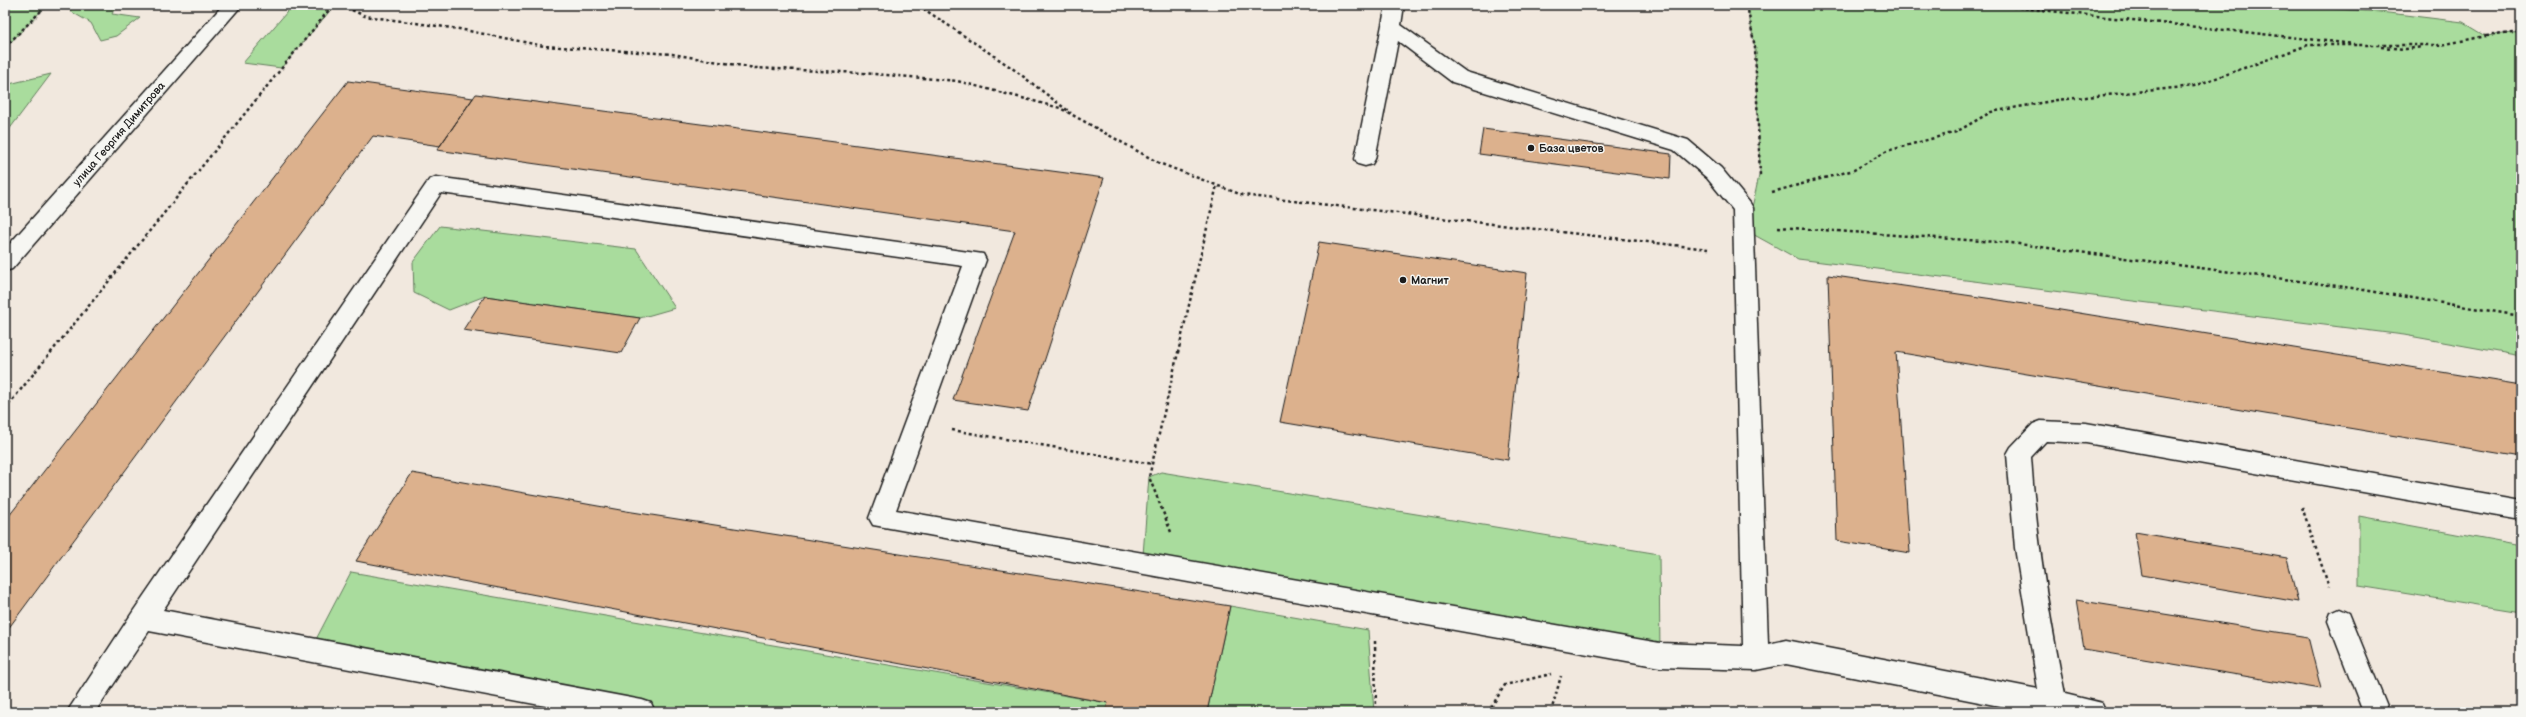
<svg xmlns="http://www.w3.org/2000/svg" width="2526" height="717" font-family="'Balsamiq Sans',sans-serif">
	<rect width="100%" height="100%" fill="#f1e8de"/>
	<filter id="ink" filterUnits="userSpaceOnUse"><feTurbulence type="fractalNoise" baseFrequency=".025" numOctaves="2"/><feDisplacementMap in="SourceGraphic" scale="8" xChannelSelector="R" yChannelSelector="G"/><feConvolveMatrix kernelMatrix="1 2 1 2 8 2 1 2 1" color-interpolation-filters="sRGB"/></filter>
	<g filter="url(#ink)">
		<path fill="#a9dc9d" stroke="#627c5c" d="M 5,5 L 47,5 L 5,48 Z
			M 75,5 L 116,5 L 112,14 L 140,18 L 116,36 L 100,40 L 91,23 L 70,11 Z
			M 293,5 L 335,5 L 281,68 L 243,63 Z
			M 1747,5 L 2280,5 L 2380,12 L 2463,22 L 2486,36 L 2521,32 L 2521,356 L 2404,335 L 1798,259 L 1747,231 L 1760,171 L 1755,48 Z
			M 51,74 L 5,135 L 5,85 Z
			M 440,226 L 636,249 L 675,308 L 640,318 L 485,296 L 449,310 L 414,293 L 413,262 Z
			M 1161,472 L 1659,554 L 1660,655 L 1143,555 L 1149,477 Z
			M 2359,516 L 2521,546 L 2521,612 L 2359,586 Z
			M 351,572 L 1108,703 L 1105,712 L 642,712 L 311,649 Z
			M 1230,606 L 1368,630 L 1374,712 L 1207,712 Z"/>
		<path fill="#dcb18d" stroke="#1c1c1c" d="M 348,81 L 473,98 L 440,146 L 373,136 L 5,633 L 5,521 Z
			M 476,94 L 1104,178 L 1028,411 L 953,400 L 1015,231 L 437,150 Z
			M 1483,129 L 1671,154 L 1670,179 L 1479,154 Z
			M 1319,242 L 1527,273 L 1508,460 L 1280,422 Z
			M 1828,275 L 1993,299 L 2521,385 L 2521,457 L 1896,352 L 1910,553 L 1837,541 Z
			M 485,296 L 640,318 L 621,353 L 463,330 Z
			M 412,473 L 626,511 L 1230,606 L 1207,712 L 1105,712 L 1108,703 L 356,561 Z
			M 2135,532 L 2287,558 L 2298,602 L 2142,575 Z
			M 2076,600 L 2308,637 L 2321,689 L 2084,649 Z"/>
		<g fill="none" stroke-linecap="round" stroke-linejoin="round">
			<defs>
				<path id="minor" d="M 1386,5 L 1404,5 L 1401,25 L 1466,72 L 1688,140 L 1721,168 L 1750,203 L 1753,208 L 1768,644 L 1786,640 L 2038,689 L 2015,548 L 2007,454 L 2011,447 L 2033,424 L 2041,421 L 2086,423 L 2521,500 L 2521,520 L 2086,443 L 2046,441 L 2031,457 C 2036,537 2049,616 2065,694 L 2102,703 L 2106,712 L 2030,712 L 1786,664 L 1756,670 L 1660,667 L 873,525 L 869,518 L 963,266 L 441,193 L 163,610 L 642,700 L 651,703 L 655,712 L 577,712 L 149,631 L 95,712 L 67,712 L 134,610 L 429,180 L 436,177 L 983,254 L 986,260 L 896,510 L 1660,643 L 1743,646 L 1733,210 L 1707,178 L 1674,150 L 1452,82 L 1398,41 L 1375,159 L 1372,164 L 1365,166 L 1358,164 L 1355,159 Z
					M 2340,609 L 2349,613 L 2389,712 L 2363,712 L 2328,621 L 2331,613 Z"/>
				<path id="major" d="M 223,5 L 242,5 L 12,269 L 5,271 L 5,249 Z"/>
			</defs>
			<use href="#minor" stroke="#1c1c1c" stroke-width="3"/>
			<use href="#major" stroke="#1c1c1c" stroke-width="3"/>
			<path stroke="#1c1c1c" stroke-width="2.5" stroke-dasharray="3 3" stroke-linecap="butt" d="M 341,5 L 365,16 L 459,29 L 544,46 L 672,54 L 755,68 L 863,73 L 957,81 L 1060,108 L 1159,163 L 1242,195 L 1708,249
				M 918,5 L 1012,68 L 1071,113
				M 1747,5 L 1755,48 L 1760,176
				M 1995,5 L 2354,44
				M 2486,36 L 2521,32
				M 5,47 L 47,5
				M 2381,47 L 2406,49 L 2422,47
				M 1772,192 L 1854,170 L 1887,151 L 1956,132 L 1991,112 L 2057,100 L 2194,86 L 2308,45 L 2441,45 L 2486,36
				M 1778,227 L 2011,243 L 2352,288 L 2521,316
				M 5,409 L 333,5
				M 952,430 L 1153,464
				M 2302,507 L 2329,587
				M 1171,532 L 1149,477 L 1217,185
				M 1375,641 L 1376,712
				M 1488,712 L 1505,685 L 1551,674
				M 1551,712 L 1561,676"/>
			<use href="#minor" fill="#f6f6f2" fill-rule="evenodd"/>
			<use href="#major" fill="#f6f6f2" fill-rule="evenodd"/>
		</g>
	</g>
	<g fill="#1c1c1c" stroke="#f6f6f2" stroke-width="1.5">
		<circle cx="1531" cy="148" r="4"/>
		<circle cx="1403" cy="280" r="4"/>
	</g>
	<g text-anchor="middle" dominant-baseline="central" stroke-width="3" stroke-linejoin="round" paint-order="stroke">
		<g font-size="11" fill="#1c1c1c" stroke="#f6f6f2">
			<text transform="translate(119 134) rotate(-49)">улица Георгия Димитрова</text>
		</g>
		<g font-size="11" font-weight="bold" fill="#1c1c1c" stroke="#f6f6f2" text-anchor="start">
			<text x="1539" y="148">База цветов</text>
			<text x="1411" y="280">Магнит</text>
		</g>
	</g>
	<rect width="2526" height="717" fill="none" stroke="#f6f6f2" stroke-width="20"/>
	<rect x="10" y="10" width="2506" height="697" fill="none" stroke="#1c1c1c" stroke-width="1.5" filter="url(#ink)"/>
</svg>
